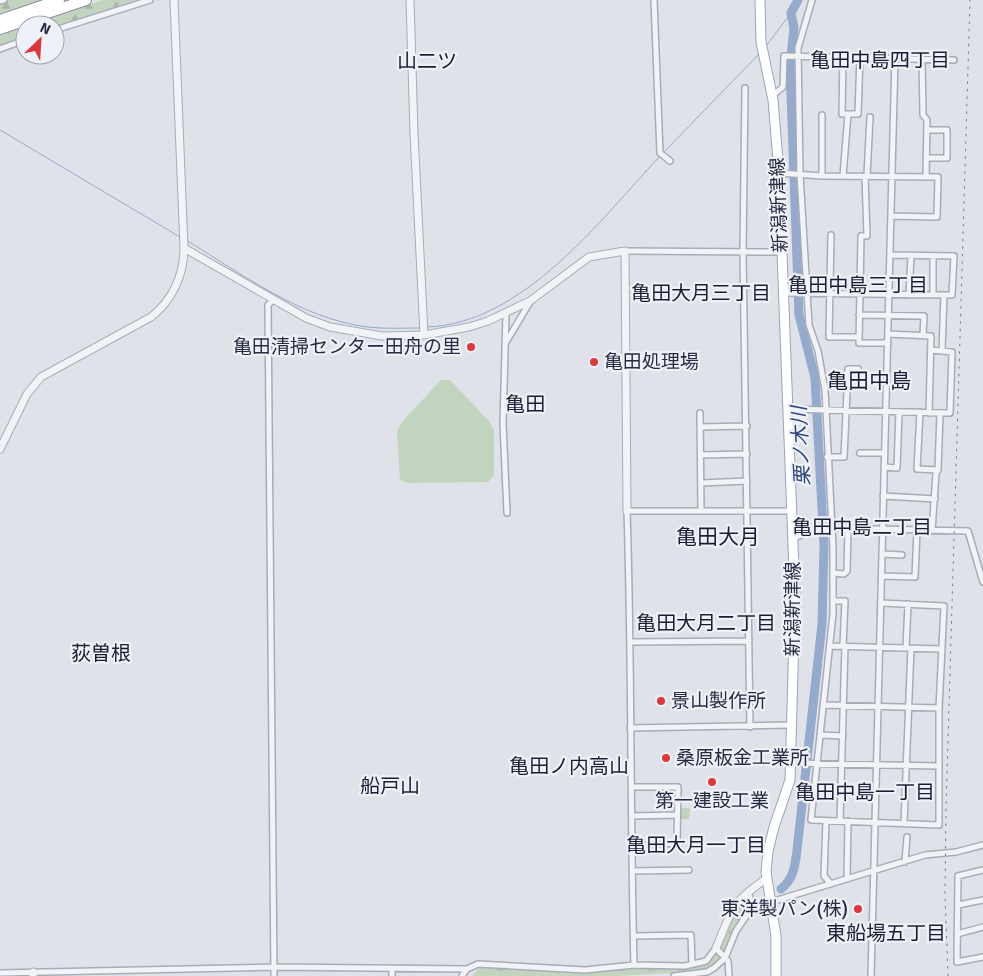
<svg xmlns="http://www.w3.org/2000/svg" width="983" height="976" font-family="Signika,'Noto Sans JP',sans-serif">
	<defs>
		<pattern id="forest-firs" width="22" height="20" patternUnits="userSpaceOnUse" patternTransform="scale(1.25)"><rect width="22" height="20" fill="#c2d4bf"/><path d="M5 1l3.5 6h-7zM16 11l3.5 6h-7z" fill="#a7b6a5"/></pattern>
		<pattern id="park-tufts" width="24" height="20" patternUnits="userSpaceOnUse" patternTransform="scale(1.25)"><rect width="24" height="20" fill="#c2d4bf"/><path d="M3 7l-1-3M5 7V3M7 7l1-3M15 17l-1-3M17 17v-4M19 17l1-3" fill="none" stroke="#a7b6a5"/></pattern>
	</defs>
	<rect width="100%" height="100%" fill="#dfe2e9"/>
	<path fill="#c2d4bf" d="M 441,380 L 450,380 L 489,421 L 494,431 L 494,475 L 488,482 L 408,483 L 400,480 L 397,432 L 401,423 Z"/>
	<path fill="url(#forest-firs)" d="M 0,0 L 42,0 L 0,14 Z
		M 103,0 L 135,0 L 55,27 L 55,25 L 31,25 Z
		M 25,27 L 25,38 L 0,47 L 0,36 Z"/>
	<path fill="url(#park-tufts)" d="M 679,808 L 690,808 L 689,819 L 679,819 Z
		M 748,897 L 751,907 L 734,930 L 721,959 L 706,971 L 619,976 L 472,976 L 484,962 L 521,965 L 684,967 L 707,962 L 734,914 Z"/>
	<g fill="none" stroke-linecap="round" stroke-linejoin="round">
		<path stroke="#96aacd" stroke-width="1" d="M 766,46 L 791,13
			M 0,130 L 180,237
			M 664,152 L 759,54
			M 186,240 C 242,274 300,318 367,327 C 384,329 403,328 421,328
			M 427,327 C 523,324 601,219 661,155"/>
		<path stroke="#96aacd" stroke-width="9" d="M 781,889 C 794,878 795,866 797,850 L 822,624 L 824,546 L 815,378 L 799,315 L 790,66 L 794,28 L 791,13 L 798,0"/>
		<defs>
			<path id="minor" d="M 654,0 L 660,153 L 670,161
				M 812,0 L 798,48 L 800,174 L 809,325 L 818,351 L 825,390 L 833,548 L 833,614 L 811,820 L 939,825 L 939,708 L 944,606 L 881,603
				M 0,1 L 4,0
				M 55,30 L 150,0
				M 0,49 L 25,40
				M 843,57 L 842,114 L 858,114 L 860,57
				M 922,59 L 923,115 L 927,120 L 926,177
				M 745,88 L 743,252 L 750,727
				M 773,95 L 783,87 L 784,56 L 954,60
				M 926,158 L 947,158 L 947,130 L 927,130
				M 779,173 L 822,176 L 938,177 L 937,217 L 891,216
				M 822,176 L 822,115
				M 843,176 L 848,114
				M 865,176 L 867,236 L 861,236 L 859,343 L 888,343
				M 867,176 L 870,117
				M 831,235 L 829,337 L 859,337
				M 625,251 L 781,252
				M 783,293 L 952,295 L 954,256 L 890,255
				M 909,295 L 911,256
				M 933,295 L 933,256
				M 273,300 L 268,305 L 274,976
				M 506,314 L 503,424 L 507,513
				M 859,315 L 924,316 L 923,335
				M 888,334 L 931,336 L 929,413
				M 505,344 L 530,302
				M 942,351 L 944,295
				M 787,409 L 950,413 L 952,352 L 931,350
				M 920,412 L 917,469 L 938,470
				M 700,413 L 701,510
				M 700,427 L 747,426
				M 860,453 L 884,453
				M 701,455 L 747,454
				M 827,457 L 844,457 L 848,369 L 858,369
				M 884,467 L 897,468 L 899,412
				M 701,483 L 747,481
				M 883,496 L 935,499
				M 932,531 L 936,473 L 938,470 L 940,413
				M 792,539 L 813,530 L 831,528 L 968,531 L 983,582
				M 882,554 L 902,555
				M 833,573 L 844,574 L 847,571 L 848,529
				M 882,576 L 915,577 L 917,531
				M 833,601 L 845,601 L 843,646
				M 631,642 L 749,641
				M 830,646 L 941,649
				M 906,648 L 908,604
				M 823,705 L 939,708
				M 630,728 L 791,725
				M 820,735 L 843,736
				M 791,763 L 938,766
				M 632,787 L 678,787 L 677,843 L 632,846
				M 632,816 L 677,815
				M 840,820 L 845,646
				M 826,821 L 824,876 L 831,884
				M 904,823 L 911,648
				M 905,862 L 907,837
				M 983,870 L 958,876 L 957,962 L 983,957
				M 633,871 L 689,870
				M 847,879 L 848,821
				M 771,902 L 925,855 L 956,852 L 983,845
				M 958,905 L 983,900
				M 957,934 L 983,927
				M 633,936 L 691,935 L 692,964
				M 634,965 C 630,813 632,662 627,511 L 791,511
				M 392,968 L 392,976
				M 0,973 L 274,967 L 467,969
				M 462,976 L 467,969 L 478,964 L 585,970 L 634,965 L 685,966 L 706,961 L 716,948 L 728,961 L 729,976
				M 674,976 L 707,972 L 714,968 L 725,958 L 736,931 L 753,906 L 748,892
				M 871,976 L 895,58"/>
			<path id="tertiary" d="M 410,0 L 414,133 L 424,335
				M 184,248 L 306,318 L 330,327 L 382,336 L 424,335 L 469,327 L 488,321 L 530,301 L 589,257 L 625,251 L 627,511
				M 0,449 L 27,394 L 41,377 L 151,317 C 173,300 184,274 184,248 L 174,0
				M 716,948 C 733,908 730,904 767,878
				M 33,972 L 33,976"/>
			<path id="primary" d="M 760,0 L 761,42 L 773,100 L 779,173 L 795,598 L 790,780 L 774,827 L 768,851 L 766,872 L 776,936 L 776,976"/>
			<path id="motorway" d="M 0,20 L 59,0
				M 0,29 L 86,0"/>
		</defs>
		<use href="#minor" stroke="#a8acb7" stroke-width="8"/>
		<use href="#tertiary" stroke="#a8acb7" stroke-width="9"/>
		<use href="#primary" stroke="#9da4b6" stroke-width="11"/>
		<use href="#motorway" stroke="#858ca1" stroke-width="12"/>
		<use href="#minor" stroke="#f2f3f7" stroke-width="5"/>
		<use href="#tertiary" stroke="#f2f3f7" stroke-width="7"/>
		<use href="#primary" stroke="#fff" stroke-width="9"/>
		<use href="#motorway" stroke="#fff" stroke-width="10"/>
		<path stroke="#777e94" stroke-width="1" stroke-dasharray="2.5 5" stroke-linecap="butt" d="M 948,976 L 945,895 L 946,808 L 970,0"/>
	</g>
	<g fill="#da393c" stroke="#eef1f7" stroke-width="2">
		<circle cx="471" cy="347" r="5"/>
		<circle cx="594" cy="362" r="5"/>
		<circle cx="661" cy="701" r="5"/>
		<circle cx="666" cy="758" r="5"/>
		<circle cx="712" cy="782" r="5"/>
		<circle cx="858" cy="909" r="5"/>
	</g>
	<g text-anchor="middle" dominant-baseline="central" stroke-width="4.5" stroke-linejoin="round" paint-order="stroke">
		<g font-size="19" fill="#262d42" stroke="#eef1f7">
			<text transform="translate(779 205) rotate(-92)">新潟新津線</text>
			<text transform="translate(793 609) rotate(-90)">新潟新津線</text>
		</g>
		<g font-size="19" fill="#262d42" stroke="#eef1f7" text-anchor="start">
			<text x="461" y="347" text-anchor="end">亀田清掃センター田舟の里</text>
			<text x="604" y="362">亀田処理場</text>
			<text x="671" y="701">景山製作所</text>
			<text x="676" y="758">桑原板金工業所</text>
			<text x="712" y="801" text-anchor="middle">第一建設工業</text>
			<text x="848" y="909" text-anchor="end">東洋製パン(株)</text>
		</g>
		<g font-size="20" fill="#191e33" stroke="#eef1f7">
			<text x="880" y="60">亀田中島四丁目</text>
			<text x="427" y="61">山二ツ</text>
			<text x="858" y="285">亀田中島三丁目</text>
			<text x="701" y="293">亀田大月三丁目</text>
			<text x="525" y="404">亀田</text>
			<text x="862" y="527">亀田中島二丁目</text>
			<text x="706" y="623">亀田大月二丁目</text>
			<text x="101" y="653">荻曽根</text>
			<text x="569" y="766">亀田ノ内高山</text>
			<text x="390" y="786">船戸山</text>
			<text x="865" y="792">亀田中島一丁目</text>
			<text x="696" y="845">亀田大月一丁目</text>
			<text x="886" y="933">東船場五丁目</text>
		</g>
		<g font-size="20" font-style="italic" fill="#2d4579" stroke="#eef1f7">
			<text transform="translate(801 446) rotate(-93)">栗ノ木川</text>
		</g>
		<g font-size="21" fill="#191e33" stroke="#eef1f7">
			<text x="869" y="381">亀田中島</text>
			<text x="718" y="537">亀田大月</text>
		</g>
	</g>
	<g transform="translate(40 40) rotate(25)"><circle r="24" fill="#eef1f7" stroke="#9ea3af"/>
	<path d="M0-4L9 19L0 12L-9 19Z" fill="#da393c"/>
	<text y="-8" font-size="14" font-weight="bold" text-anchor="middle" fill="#262d42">N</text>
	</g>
</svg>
